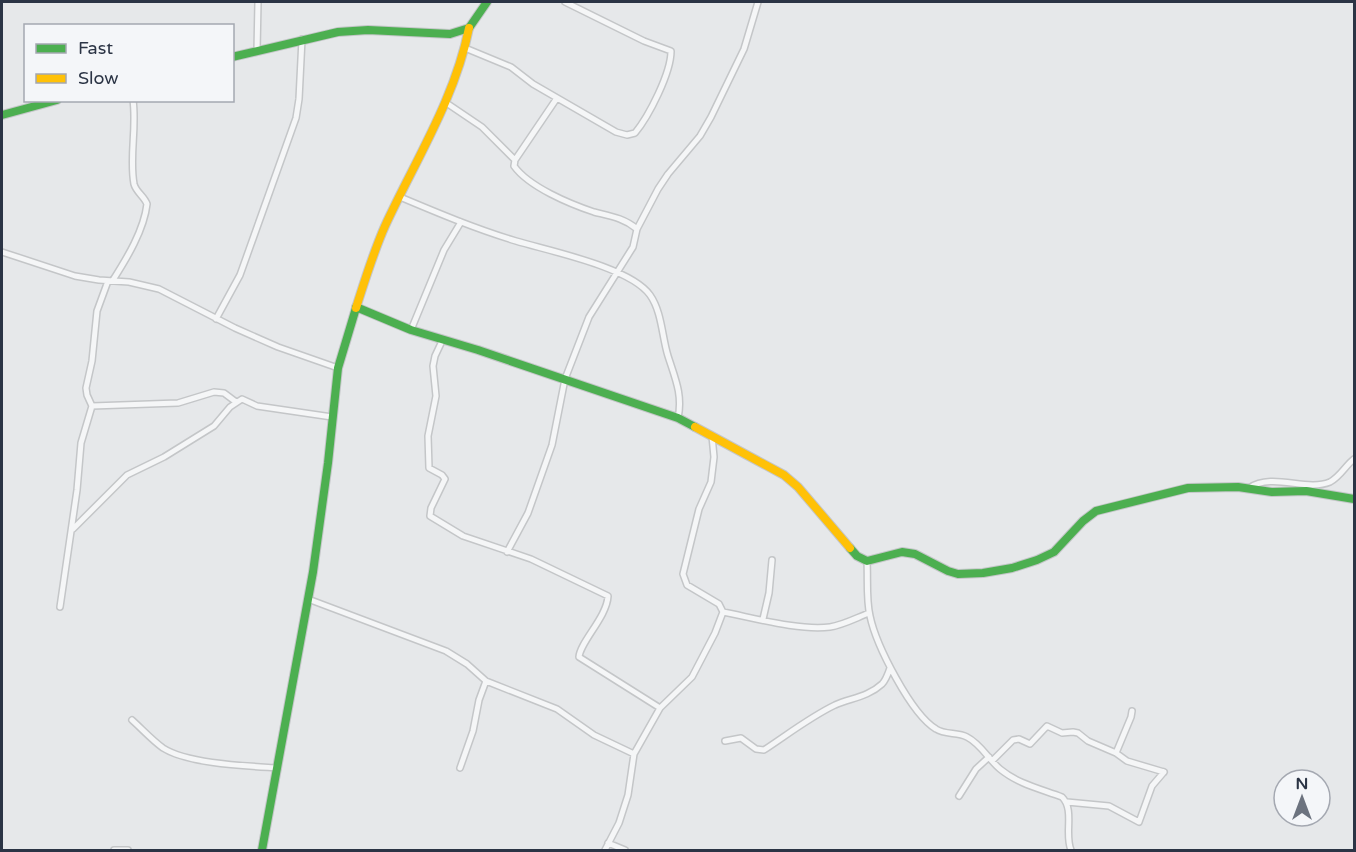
<svg xmlns="http://www.w3.org/2000/svg" width="1356" height="852" font-family="'Varela Round',sans-serif">
	<rect width="100%" height="100%" fill="#e6e8ea"/>
	<g fill="none" stroke-linecap="round" stroke-linejoin="round">
		<defs>
			<path id="street" d="M 465,48 L 511,67 L 533,84 L 616,132 L 627,135 L 635,133 C 649,116 671,73 671,51 L 644,41 L 565,2
				M 257,51 L 258,2
				M 557,98 L 515,160 L 514,166 C 529,187 570,204 594,212 C 610,216 624,218 637,229
				M 445,102 L 482,127 L 515,160
				M 400,197 C 438,213 476,229 516,241 C 549,251 630,267 650,295 C 662,312 662,337 668,356 C 675,378 683,395 678,418
				M 2,252 L 75,276 L 99,280 L 129,282 L 159,289 L 235,328 L 278,347 L 338,368
				M 113,280 C 127,258 144,230 147,204 C 144,196 136,192 134,184 C 129,157 137,128 133,100
				M 216,319 L 240,275 L 296,118 L 299,99 L 302,39
				M 411,330 L 444,250 L 461,222
				M 443,339 L 435,356 L 433,366 L 436,396 L 428,436 L 429,468 L 442,475 L 445,479 L 431,508 L 430,516 L 463,536 L 531,559 L 608,596 C 607,617 580,642 579,657 L 660,708
				M 92,406 L 178,403 L 214,392 L 224,393 L 236,402
				M 1249,488 C 1273,472 1306,492 1330,482 C 1340,477 1346,465 1354,459
				M 73,529 L 127,475 L 164,457 L 214,426 L 230,407 L 242,399 L 257,406 L 332,417
				M 507,552 L 528,513 L 552,445 L 565,379 L 589,317 L 633,247 L 637,229 L 658,189 L 668,174 L 700,136 L 711,117 L 744,49 L 758,2
				M 867,561 C 868,579 866,599 870,616 C 876,645 911,714 936,729 C 945,735 958,732 967,737 C 981,744 989,760 1000,769 C 1018,784 1041,789 1062,797 C 1075,810 1064,834 1071,850
				M 308,599 L 446,651 L 467,664 L 486,681 L 557,709 L 594,735 L 634,754
				M 60,607 L 77,490 L 81,443 L 92,406 L 87,395 L 86,388 L 92,361 L 97,311 L 108,281
				M 723,612 C 754,618 800,631 830,627 C 843,625 856,618 869,613
				M 763,619 L 769,593 L 772,560
				M 1132,711 L 1131,717 L 1116,753 L 1127,761 L 1164,772
				M 132,720 C 142,729 152,740 163,748 C 188,764 248,766 278,768
				M 725,741 L 741,738 L 756,749 L 764,750 C 787,735 810,717 835,705 C 851,698 868,697 882,684 C 886,680 888,674 890,668
				M 992,761 L 1013,740 L 1019,739 L 1030,744 L 1047,726 L 1062,733 L 1073,732 L 1078,733 L 1088,741 L 1116,753
				M 460,768 L 473,731 L 479,700 L 486,681
				M 959,796 L 976,769 L 989,757
				M 1067,802 L 1109,806 L 1139,822 L 1152,786 L 1164,772
				M 608,843 L 625,850
				M 114,850 L 128,850
				M 605,850 L 619,823 L 628,795 L 634,754 L 660,708 L 692,677 L 715,633 L 723,612 L 719,604 L 687,585 L 683,574 L 699,509 L 711,482 L 714,457 L 712,436"/>
			<path id="fast" d="M 232,57 L 338,32 L 368,30 L 450,34 L 469,28 L 487,2
				M 2,115 L 57,100
				M 356,307 L 411,330 L 478,350 L 678,418 L 695,427
				M 850,548 L 857,556 L 867,561 L 902,552 L 915,554 L 948,571 L 958,574 L 983,573 L 1012,568 L 1037,560 L 1054,552 L 1083,521 L 1096,511 L 1188,488 L 1238,487 L 1272,492 L 1306,491 L 1354,499
				M 262,850 L 313,572 L 328,463 L 338,368 L 356,308"/>
			<path id="slow" d="M 356,308 C 365,280 373,253 385,226 C 415,161 455,99 469,28
				M 695,427 L 784,475 L 798,487 L 850,548"/>
		</defs>
		<use href="#street" stroke="#c4c6c8" stroke-width="8"/>
		<use href="#fast" stroke="#c4c6c8" stroke-width="10"/>
		<use href="#slow" stroke="#c4c6c8" stroke-width="10"/>
		<use href="#street" stroke="#f5f6f7" stroke-width="5"/>
		<use href="#fast" stroke="#4caf50" stroke-width="8"/>
		<use href="#slow" stroke="#ffc107" stroke-width="8"/>
	</g>
	<rect width="1356" height="852" fill="none" stroke="#2b3445" stroke-width="6"/>
	<rect x="24" y="24" width="210" height="78" fill="#f4f6f9" stroke="#a4a8b1" stroke-width="1.5"/>
	<rect x="36" y="44" width="30" height="9" fill="#4caf50" stroke="#a4a8b1" stroke-width="1.5"/>
	<text x="78" y="54" font-size="18" fill="#2b3445">Fast</text>
	<rect x="36" y="74" width="30" height="9" fill="#ffc107" stroke="#a4a8b1" stroke-width="1.5"/>
	<text x="78" y="84" font-size="18" fill="#2b3445">Slow</text>
	<g transform="translate(1302 798)"><circle r="28" fill="#f4f6f9" stroke="#a4a8b1" stroke-width="1.5"/>
	<path d="M0-4.5L10 22L0 15L-10 22Z" fill="#6c737f"/>
	<text y="-9" font-size="16" font-weight="bold" text-anchor="middle" fill="#2b3445">N</text>
	</g>
</svg>
